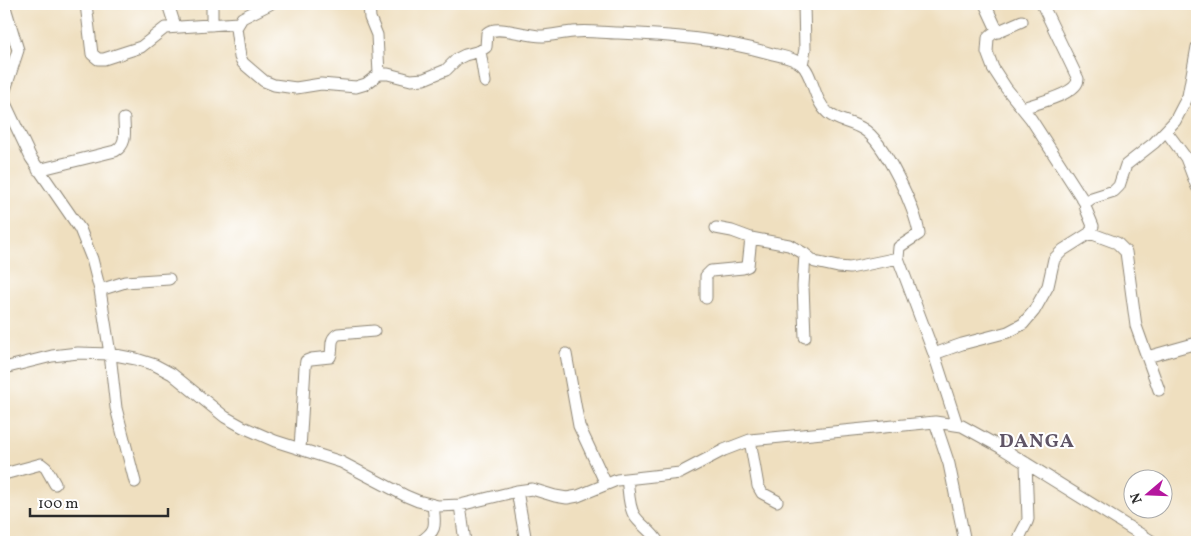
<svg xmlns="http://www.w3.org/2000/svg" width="1201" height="546" font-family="Vollkorn,serif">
	<rect width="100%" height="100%" fill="#fff"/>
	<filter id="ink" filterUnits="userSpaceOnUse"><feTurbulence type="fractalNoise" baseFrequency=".02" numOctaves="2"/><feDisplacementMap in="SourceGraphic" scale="10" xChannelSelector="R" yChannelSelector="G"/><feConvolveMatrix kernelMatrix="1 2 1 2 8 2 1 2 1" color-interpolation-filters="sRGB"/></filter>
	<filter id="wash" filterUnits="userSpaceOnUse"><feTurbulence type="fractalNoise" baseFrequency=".0096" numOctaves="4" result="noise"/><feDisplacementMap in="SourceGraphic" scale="20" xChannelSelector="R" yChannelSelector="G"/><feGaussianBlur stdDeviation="1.12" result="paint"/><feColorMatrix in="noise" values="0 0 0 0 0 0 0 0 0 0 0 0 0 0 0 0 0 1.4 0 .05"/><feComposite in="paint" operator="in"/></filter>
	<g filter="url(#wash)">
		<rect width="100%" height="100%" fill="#efdfbf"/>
	</g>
	<g filter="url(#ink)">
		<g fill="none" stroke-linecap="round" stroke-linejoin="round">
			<defs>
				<path id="street" d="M 4,4 L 18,50 L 4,93 L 4,101 L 31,158 L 80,229 L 92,259 L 100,290 L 110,354 L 116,408 L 135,482
					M 86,4 L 92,54 L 98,59 L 104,59 L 141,47 L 165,28 L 238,23
					M 168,4 L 175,26
					M 212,4 L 212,25
					M 270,4 L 242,18 L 236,28 L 240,57 L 243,63 L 264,81 L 274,85 L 296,88 L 321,84 L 356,87 L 366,84 L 379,74 L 388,74 L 411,80 L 424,79 L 446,70 L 457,59 L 465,55 L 480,51 L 486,47 L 487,33 C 498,24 528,37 543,36 C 553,35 563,33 573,32 C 588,30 604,33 618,33 C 669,35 720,39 769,53 C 779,56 792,57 801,64 C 813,73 813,100 828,113 C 837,121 852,122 863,129 C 884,141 916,209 919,234 L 899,247 L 898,258 L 934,354 L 957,425
					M 369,4 L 370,18 L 377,35 L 379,74
					M 985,4 L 998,32
					M 1022,21 L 992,34 L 988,38 L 987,52 L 993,68 L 1006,88 L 1031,119 L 1085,203
					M 480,51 L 485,82
					M 802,65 L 805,49 L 804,4
					M 1022,108 C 1034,104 1078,94 1078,79 L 1042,4
					M 1166,131 L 1186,158 L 1197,187
					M 38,170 L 115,151 C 128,144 124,131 124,119
					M 716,228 L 732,231 L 751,238 L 789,245 L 805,254 L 815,262 L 838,267 L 850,268 L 898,258
					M 1090,233 L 1117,243 L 1126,252 L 1136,326 L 1159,390
					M 100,290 L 125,282 L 169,279
					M 706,298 L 706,276 L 711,271 L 743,268 L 748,266 L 751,238
					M 805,337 L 803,286 L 805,254
					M 566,354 L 579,426 L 606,484
					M 934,354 L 962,344 L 1008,332 L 1023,324 L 1034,311 L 1048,286 L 1054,259 L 1063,250 L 1090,233 L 1093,226 L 1086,209 L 1085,203 L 1092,198 L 1114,191 L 1119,186 L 1126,165 L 1154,143 L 1175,121 L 1188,96 L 1197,47
					M 1147,357 L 1197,343
					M 4,368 L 52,356 L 78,353 L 110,354 L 136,359 L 155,365 L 172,374 L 225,417 L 243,427 L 275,441 L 341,462 L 406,496 L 418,501 L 438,506 L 460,505 L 517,491 L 532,489 L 555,496 L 567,498 L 578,496 L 617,480 L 680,473 L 724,450 L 750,440 L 935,422 L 962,426 L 1000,447 L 1153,542
					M 935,422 L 949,464 L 965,542
					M 750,440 L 758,486 L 762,493 L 777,501
					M 300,449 L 305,367 L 306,361 L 311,359 L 330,357 C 334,348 328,340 338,334 L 374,331
					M 4,474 L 41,464 L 46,468 L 55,484
					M 627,479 C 629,490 628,505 634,515 C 640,525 652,531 658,542
					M 517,491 L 526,542
					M 460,505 L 465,542
					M 420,542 C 438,530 435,525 433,505
					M 1019,542 C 1019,533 1026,527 1028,519 L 1026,463"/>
			</defs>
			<use href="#street" stroke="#8d8575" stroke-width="13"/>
			<use href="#street" stroke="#fff" stroke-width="11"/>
		</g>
	</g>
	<g text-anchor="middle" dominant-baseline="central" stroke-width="4" stroke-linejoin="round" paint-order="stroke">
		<g font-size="20" font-weight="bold" letter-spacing="1" fill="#605566" stroke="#fff">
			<text x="1037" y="442">DANGA</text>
		</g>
	</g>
	<rect width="1201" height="546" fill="none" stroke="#fff" stroke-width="20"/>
	<g transform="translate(1148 494) rotate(251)"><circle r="24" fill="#ffffff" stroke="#aaaaaa"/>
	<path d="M0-4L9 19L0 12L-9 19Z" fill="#b5179e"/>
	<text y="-8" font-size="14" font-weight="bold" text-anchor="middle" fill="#2b2b2b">N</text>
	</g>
	<path d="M30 508v8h138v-8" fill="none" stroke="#2b2b2b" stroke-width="2.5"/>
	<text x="38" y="508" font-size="15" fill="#2b2b2b" stroke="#ffffff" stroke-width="4" paint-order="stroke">100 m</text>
</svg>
